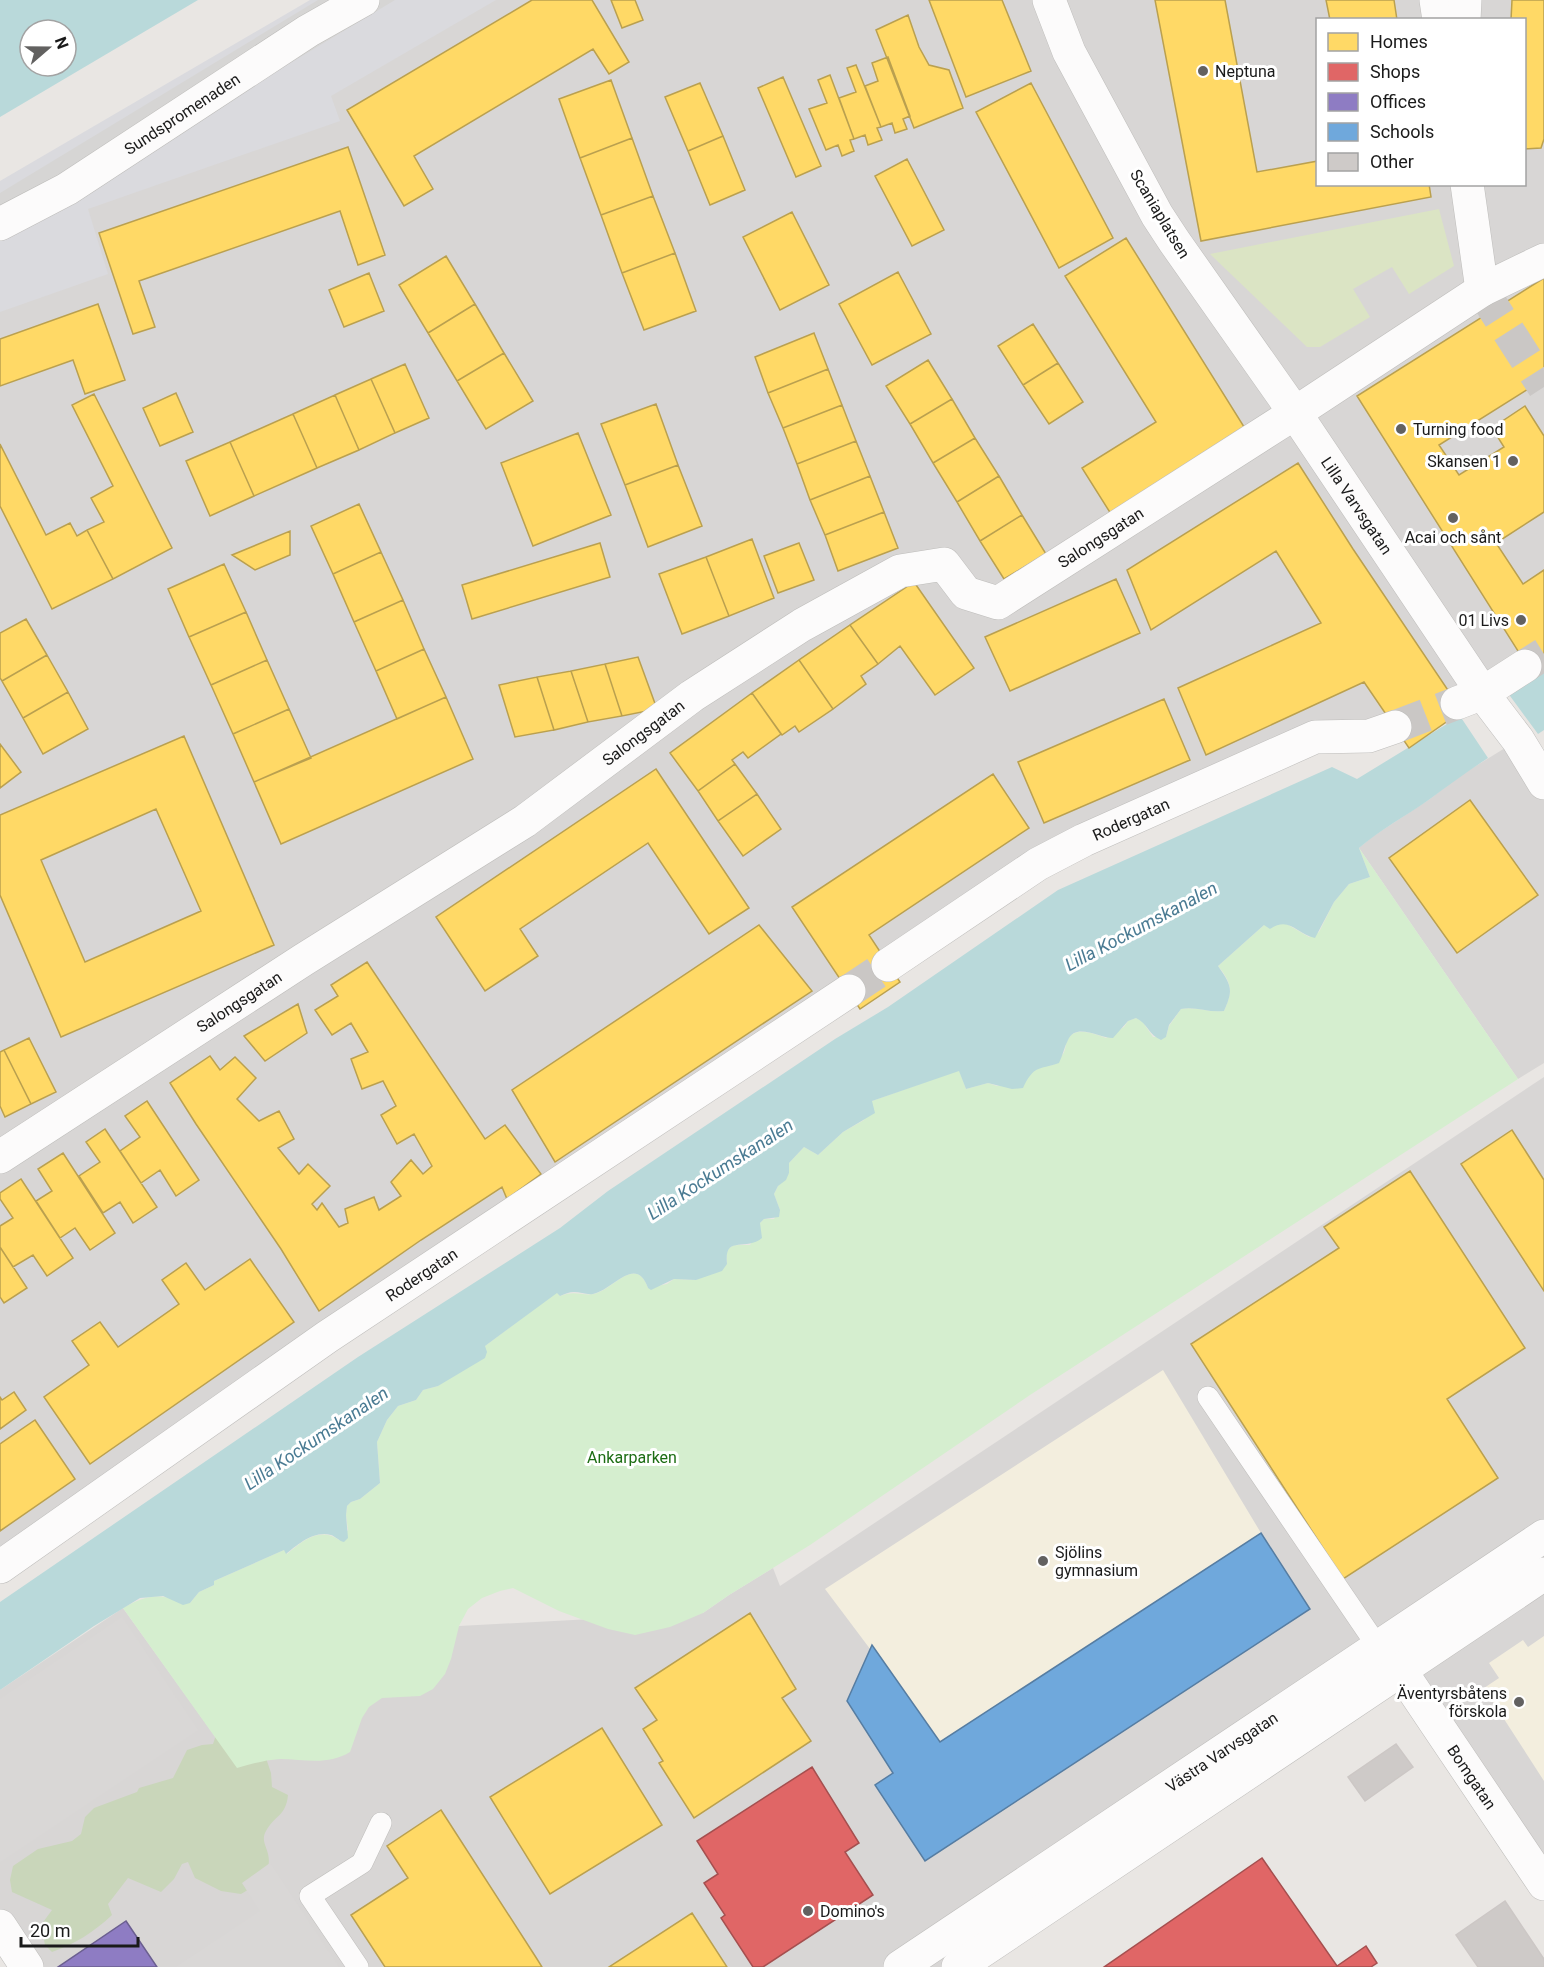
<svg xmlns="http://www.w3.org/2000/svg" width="1544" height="1967" font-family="Roboto,sans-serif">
	<rect width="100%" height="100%" fill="#e9e6e3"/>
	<path fill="#d8d6d5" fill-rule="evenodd" d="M 346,0 L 1544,0 L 1544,662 L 1315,737 L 1084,840 L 0,1567 L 0,208 ZM 1318,20 L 1524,20 L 1524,184 L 1318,184 Z
		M 1518,740 L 1544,783 L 1544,1063 L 1518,1079 L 1359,848 L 1372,837 L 1430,799 L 1458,777 Z
		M 1544,1077 L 1544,1884 L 1400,1670 L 958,1967 L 27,1967 L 0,1926 L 0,1690 L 123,1608 L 237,1767 L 459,1626 L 703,1613 L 729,1595 L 773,1568 L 780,1586 Z"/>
	<path fill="#f3eede" d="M 1163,1370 L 1261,1533 L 940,1742 L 825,1589 Z
		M 1544,1636 L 1544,1781 L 1484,1688 L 1499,1678 L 1489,1663 L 1523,1640 L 1528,1647 Z"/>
	<path fill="#dbe4c4" d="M 1439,209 L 1454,266 L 1409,294 L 1392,267 L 1353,289 L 1370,317 L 1320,347 L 1307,347 L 1210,254 Z"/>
	<path fill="#c9d6ba" d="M 217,1732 L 260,1740 L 271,1773 L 272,1787 L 288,1795 C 286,1816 275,1815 266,1831 C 261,1840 266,1845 268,1854 C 273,1873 256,1885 241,1894 L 221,1891 L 195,1878 L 188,1862 L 182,1864 L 174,1879 L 161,1892 L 128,1878 L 108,1904 L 112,1915 C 94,1932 75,1944 52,1952 L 45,1945 L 41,1925 L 52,1910 L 12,1892 L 10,1880 L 13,1866 L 38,1849 L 72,1841 L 81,1834 L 85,1817 L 94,1808 L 137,1792 L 139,1788 L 173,1778 L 187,1750 L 202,1745 L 213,1744 Z"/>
	<path fill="#d5eecf" d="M 1359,848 L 1518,1079 L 1030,1395 L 810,1545 L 729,1595 L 703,1613 L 670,1627 L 635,1635 L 608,1629 L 559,1611 L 513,1588 L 500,1591 L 482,1598 L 468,1609 L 459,1626 L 451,1659 L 445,1674 L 433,1689 L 420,1696 L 382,1698 L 369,1707 L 362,1718 L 350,1752 C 327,1766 305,1759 280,1759 C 265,1760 251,1764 237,1768 L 123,1608 C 151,1592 160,1595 190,1603 L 199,1592 L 214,1585 L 214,1581 L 284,1550 L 287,1554 C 302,1541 320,1526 339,1540 L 348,1530 L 346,1515 L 347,1506 L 351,1502 L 360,1499 L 380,1483 L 377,1442 L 387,1420 L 398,1406 L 416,1400 L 423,1390 L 438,1386 L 485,1346 L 557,1292 L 560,1296 C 576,1290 581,1296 594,1294 C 613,1290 636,1254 648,1288 L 667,1284 L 674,1279 L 696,1280 L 727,1264 C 725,1243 732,1245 750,1245 L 760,1228 L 760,1223 L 764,1219 L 774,1219 L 780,1210 L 774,1194 L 778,1186 L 789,1173 L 789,1163 L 804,1147 L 818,1155 L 843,1132 L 864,1120 L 872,1101 L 959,1070 L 966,1089 L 988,1083 L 997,1086 L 1028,1077 L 1033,1071 L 1042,1066 L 1053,1065 C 1057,1061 1060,1058 1063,1054 C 1066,1050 1065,1045 1067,1041 C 1074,1025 1094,1034 1106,1038 L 1124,1027 L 1128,1021 L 1136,1018 L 1142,1021 L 1153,1037 L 1166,1037 L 1169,1026 L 1181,1009 C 1195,1006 1209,1013 1224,1011 C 1233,991 1232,983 1218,966 L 1264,925 L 1285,923 L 1309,937 L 1319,932 L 1334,902 L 1349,884 L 1370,877 Z"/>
	<path fill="#d9d7d6" d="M 122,1617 L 198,1730 L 0,1862 L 0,1699 Z
		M 270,1863 L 339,1967 L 176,1967 L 260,1911 L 242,1883 Z"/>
	<path fill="#dadade" d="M 310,0 L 496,0 L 331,96 L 340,121 L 88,209 L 108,274 L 0,312 L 0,181 Z"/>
	<path fill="#b9d9da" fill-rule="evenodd" d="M 0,0 L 198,0 L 0,117 ZM 30,30 L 66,30 L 66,66 L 30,66 Z
		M 1544,662 L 1544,730 L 1538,734 L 1502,685 Z
		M 1460,716 L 1488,758 C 1468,771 1449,785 1430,799 C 1406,816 1381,829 1359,848 L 1370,877 L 1349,884 L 1334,902 L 1315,938 C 1296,934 1290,916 1270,929 L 1264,925 L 1218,966 C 1231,985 1234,989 1224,1011 C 1209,1013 1195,1006 1181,1009 L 1169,1025 L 1166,1037 L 1161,1040 C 1149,1035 1147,1023 1136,1018 L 1128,1021 L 1113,1038 C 1099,1038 1076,1022 1068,1040 C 1064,1047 1063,1055 1059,1063 C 1038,1070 1034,1065 1023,1088 L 1012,1089 L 988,1083 L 966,1089 L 959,1071 L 872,1101 L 875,1113 L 843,1132 L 818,1155 L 804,1147 L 789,1163 L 789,1173 L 786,1180 L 778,1186 L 774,1194 L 780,1210 L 779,1217 L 764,1219 L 760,1223 L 762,1238 C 745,1252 724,1234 727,1264 L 722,1271 L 696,1280 L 674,1279 L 651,1290 L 648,1288 C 636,1254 613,1290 593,1294 C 587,1295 580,1292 574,1292 C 569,1292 565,1294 560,1296 L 557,1293 L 485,1346 L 487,1352 L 485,1358 L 438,1386 L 423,1390 L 416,1400 L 398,1406 L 387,1420 L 377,1442 L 380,1483 L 360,1499 L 351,1502 L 347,1506 L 346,1515 L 348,1538 L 344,1542 C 339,1541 335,1536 331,1535 C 314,1530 297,1545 286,1554 L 284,1550 L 214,1581 L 214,1585 L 199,1592 L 190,1603 L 183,1605 L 163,1596 L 140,1598 L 94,1626 L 0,1690 L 0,1602 L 358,1357 L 560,1228 L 608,1191 L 835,1039 L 888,1007 L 1058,890 L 1332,767 L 1357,779 Z"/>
	<path fill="#d6d5d4" d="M 318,0 L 395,0 L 0,238 L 0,193 Z"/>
	<path fill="#ffd966" stroke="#baa04f" stroke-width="1.5" fill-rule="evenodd" d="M 532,0 L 592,0 L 629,62 L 609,74 L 593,49 L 414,156 L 433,189 L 404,206 L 347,110 Z
		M 611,0 L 635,0 L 643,20 L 622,28 Z
		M 929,0 L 1002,0 L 1031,71 L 966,97 Z
		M 1155,0 L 1225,0 L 1257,172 L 1318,161 L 1318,184 L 1429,184 L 1431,197 L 1201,241 Z
		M 1326,0 L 1394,0 L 1397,20 L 1330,20 Z
		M 1512,0 L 1544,0 L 1544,139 L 1541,148 L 1524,149 L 1524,20 L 1511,20 Z
		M 908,15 L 919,47 L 929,65 L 949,70 L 963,108 L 914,128 L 876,30 Z
		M 888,57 L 910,116 L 903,119 L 907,129 L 895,133 L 892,123 L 881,127 L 865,86 L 878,81 L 872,63 Z
		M 856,65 L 881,127 L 877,128 L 882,140 L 868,145 L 865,135 L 854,139 L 839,98 L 856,92 L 847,68 Z
		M 830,75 L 854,139 L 850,140 L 854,151 L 842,156 L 838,145 L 826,150 L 809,109 L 827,103 L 818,80 Z
		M 783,77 L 821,166 L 796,177 L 758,88 Z
		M 611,80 L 632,138 L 580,158 L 559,99 Z
		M 700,83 L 723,136 L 688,151 L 665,97 Z
		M 1031,83 L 1113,238 L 1059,268 L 976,112 Z
		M 723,136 L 745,190 L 710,205 L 688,151 Z
		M 632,138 L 653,196 L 601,215 L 580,158 Z
		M 348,147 L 385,255 L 358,265 L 340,211 L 139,281 L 155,327 L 133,334 L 99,233 Z
		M 907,159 L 944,230 L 912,246 L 875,176 Z
		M 653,196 L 675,253 L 622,273 L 601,215 Z
		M 792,212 L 829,285 L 780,310 L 743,237 Z
		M 1126,238 L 1246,430 L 1111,514 L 1082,468 L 1156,422 L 1065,276 Z
		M 675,253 L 696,311 L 644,330 L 622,273 Z
		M 446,256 L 475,304 L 428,333 L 399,285 Z
		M 898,272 L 931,334 L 872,365 L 839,304 Z
		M 369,273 L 384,311 L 344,327 L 329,290 Z
		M 1544,278 L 1544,379 L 1439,445 L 1459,475 L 1504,447 L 1492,428 L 1525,406 L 1544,436 L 1544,512 L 1496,543 L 1523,584 L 1544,570 L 1544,662 L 1530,670 L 1357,396 Z
		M 98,304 L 125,380 L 85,394 L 73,360 L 0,386 L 0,339 Z
		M 475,304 L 504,353 L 457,381 L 428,333 Z
		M 1033,324 L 1058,363 L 1023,385 L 998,346 Z
		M 814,333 L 828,369 L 768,393 L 755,357 Z
		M 504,353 L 533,401 L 486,429 L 457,381 Z
		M 928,360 L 952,399 L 910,424 L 886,386 Z
		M 1058,363 L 1083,402 L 1049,424 L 1023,385 Z
		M 405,364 L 429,418 L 395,433 L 371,379 Z
		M 828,369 L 842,405 L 783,428 L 768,393 Z
		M 371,379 L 395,433 L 359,450 L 335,395 Z
		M 176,393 L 193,432 L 160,446 L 143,408 Z
		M 94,394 L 172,548 L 113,579 L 87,530 L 104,522 L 91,498 L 113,486 L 72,405 Z
		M 335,395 L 359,450 L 317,468 L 293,414 Z
		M 952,399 L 975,438 L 933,463 L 910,424 Z
		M 656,404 L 678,465 L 625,485 L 601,424 Z
		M 842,405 L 856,441 L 797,464 L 783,428 Z
		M 293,414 L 317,468 L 254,496 L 230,442 Z
		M 578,433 L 611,515 L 533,546 L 501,463 Z
		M 975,438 L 999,476 L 957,502 L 933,463 Z
		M 856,441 L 870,476 L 810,500 L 797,464 Z
		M 230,442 L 254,496 L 210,516 L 186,461 Z
		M 0,444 L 46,535 L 70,523 L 77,536 L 87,530 L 113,579 L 52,609 L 0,506 Z
		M 1298,463 L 1353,549 L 1462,711 L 1409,748 L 1364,682 L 1206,755 L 1178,688 L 1321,623 L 1276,551 L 1151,630 L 1127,570 Z
		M 678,465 L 702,526 L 648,547 L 625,485 Z
		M 870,476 L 884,512 L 825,535 L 810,500 Z
		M 999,476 L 1022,515 L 980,541 L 957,502 Z
		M 359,504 L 381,552 L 333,574 L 311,526 Z
		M 884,512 L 898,548 L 838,571 L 825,535 Z
		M 1022,515 L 1046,554 L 1004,579 L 980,541 Z
		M 290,531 L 290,555 L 255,570 L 232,555 Z
		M 752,539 L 774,598 L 729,616 L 706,557 Z
		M 600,543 L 610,577 L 472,619 L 462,585 Z
		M 799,543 L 814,580 L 778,593 L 764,556 Z
		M 381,552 L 403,600 L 354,622 L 333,574 Z
		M 706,557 L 729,616 L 682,634 L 659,574 Z
		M 224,564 L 246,612 L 189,637 L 168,589 Z
		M 1116,579 L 1140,633 L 1010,691 L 985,637 Z
		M 914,582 L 974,668 L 935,695 L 900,646 L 878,664 L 850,625 Z
		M 403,600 L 424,649 L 376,671 L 354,622 Z
		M 246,612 L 267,660 L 211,685 L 189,637 Z
		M 26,619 L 47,655 L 2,681 L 0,678 L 0,633 Z
		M 850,625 L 878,664 L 861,676 L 866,684 L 833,709 L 799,660 Z
		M 424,649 L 446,697 L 397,719 L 376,671 Z
		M 47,655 L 68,692 L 23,718 L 2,681 Z
		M 638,657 L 657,709 L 622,716 L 605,664 Z
		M 267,660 L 289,709 L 233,734 L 211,685 Z
		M 799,660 L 833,709 L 799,732 L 795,726 L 782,735 L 752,693 Z
		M 605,664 L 622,716 L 588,722 L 571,671 Z
		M 571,671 L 588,722 L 554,730 L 537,677 Z
		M 537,677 L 554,730 L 515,737 L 499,685 Z
		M 68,692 L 88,729 L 43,754 L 23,718 Z
		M 752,693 L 781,734 L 748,758 L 743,752 L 732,760 L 735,764 L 698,791 L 670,753 Z
		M 446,697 L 473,759 L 281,844 L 254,782 Z
		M 1164,699 L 1190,760 L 1044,823 L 1018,762 Z
		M 289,709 L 311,758 L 254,782 L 233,734 Z
		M 184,736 L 274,945 L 61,1037 L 0,895 L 0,815 ZM 156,809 L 201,911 L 85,962 L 41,860 Z
		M 0,744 L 21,772 L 0,788 Z
		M 735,764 L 757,794 L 718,821 L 698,791 Z
		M 656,769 L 749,908 L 709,934 L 648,843 L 520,929 L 538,956 L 485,991 L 436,917 Z
		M 993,774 L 1029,828 L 869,935 L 900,982 L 860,1009 L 792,907 Z
		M 757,794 L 781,829 L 743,856 L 718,821 Z
		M 1470,800 L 1538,895 L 1457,953 L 1389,858 Z
		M 759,925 L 812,991 L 555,1162 L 512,1090 Z
		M 367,962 L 485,1139 L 505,1125 L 541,1174 L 507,1199 L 502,1187 L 421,1240 L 319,1311 L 281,1249 L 196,1124 L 170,1083 L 210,1056 L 220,1070 L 235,1057 L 256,1078 L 237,1099 L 259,1121 L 279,1111 L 294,1139 L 278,1148 L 299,1174 L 308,1164 L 330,1186 L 312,1204 L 317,1210 L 322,1203 L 339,1227 L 348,1223 L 345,1209 L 374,1197 L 379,1210 L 401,1196 L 391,1182 L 411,1160 L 423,1174 L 432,1166 L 414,1134 L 397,1144 L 381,1115 L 396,1106 L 383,1081 L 362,1089 L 351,1059 L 368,1052 L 351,1023 L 332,1035 L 315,1010 L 338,996 L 331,985 Z
		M 298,1004 L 307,1033 L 265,1061 L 244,1036 Z
		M 29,1038 L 56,1092 L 31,1104 L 4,1050 Z
		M 4,1050 L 31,1104 L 5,1117 L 0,1106 L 0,1052 Z
		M 147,1101 L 199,1180 L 176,1196 L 160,1170 L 141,1183 L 120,1151 L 140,1137 L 125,1116 Z
		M 105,1129 L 157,1207 L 133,1223 L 120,1202 L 103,1213 L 79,1176 L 100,1162 L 86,1142 Z
		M 1512,1130 L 1544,1180 L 1544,1291 L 1461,1164 Z
		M 63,1153 L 115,1233 L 90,1250 L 75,1228 L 60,1238 L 36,1201 L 52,1191 L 38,1169 Z
		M 1410,1171 L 1525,1348 L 1447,1399 L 1498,1478 L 1343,1579 L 1191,1344 L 1339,1248 L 1324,1227 Z
		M 21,1179 L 73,1258 L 47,1276 L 33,1255 L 13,1267 L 0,1247 L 0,1226 L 13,1218 L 0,1199 L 0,1193 Z
		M 0,1247 L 27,1288 L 4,1303 L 0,1297 Z
		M 250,1259 L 294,1322 L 90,1464 L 44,1397 L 89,1365 L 72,1341 L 100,1322 L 118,1347 L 179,1304 L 162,1280 L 186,1263 L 205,1290 Z
		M 14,1392 L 26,1410 L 0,1429 L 0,1397 L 2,1400 Z
		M 35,1420 L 75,1479 L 0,1531 L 0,1444 Z
		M 750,1613 L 796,1689 L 782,1698 L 811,1741 L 694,1818 L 659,1763 L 663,1761 L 643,1729 L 657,1720 L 635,1688 Z
		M 602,1728 L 662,1825 L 550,1894 L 490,1797 Z
		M 441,1810 L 537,1959 L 542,1967 L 385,1967 L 351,1915 L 408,1878 L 387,1846 Z
		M 692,1913 L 727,1967 L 609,1967 Z"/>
	<path fill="#e06666" stroke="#a54f4f" stroke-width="1.5" d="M 812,1767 L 859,1843 L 845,1852 L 873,1895 L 763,1967 L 753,1967 L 721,1918 L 725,1915 L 704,1883 L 718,1874 L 697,1841 Z
		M 1262,1858 L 1337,1966 L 1366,1946 L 1377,1963 L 1371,1967 L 1104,1967 Z"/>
	<path fill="#8e7cc3" stroke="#6b5f90" stroke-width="1.5" d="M 126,1921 L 157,1967 L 58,1967 Z"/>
	<path fill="#6fa8dc" stroke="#567da2" stroke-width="1.5" d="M 1261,1533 L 1310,1609 L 925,1861 L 875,1785 L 893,1773 L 847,1701 L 872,1645 L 940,1742 Z"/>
	<path fill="#cecac8" stroke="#ccc7c5" stroke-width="1.5" d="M 1396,1744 L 1413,1767 L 1365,1801 L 1348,1777 Z
		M 1505,1901 L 1544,1959 L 1544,1967 L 1478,1967 L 1456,1935 Z"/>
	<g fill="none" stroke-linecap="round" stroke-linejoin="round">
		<path stroke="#cac7c5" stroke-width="33" stroke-dasharray="33 16" stroke-linecap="butt" d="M 1482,290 L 1544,387
			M 1525,666 L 1544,654
			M 1395,727 L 1457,703
			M 849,991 L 888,965"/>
		<defs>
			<path id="lane" d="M 1208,1397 L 1378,1647
				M 358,1967 L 310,1896 L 362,1863 L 381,1823"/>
			<g id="street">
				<path d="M 1436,0 L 1439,20"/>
				<path d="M 1464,20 L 1465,0"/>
				<path d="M 1467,184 L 1482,290"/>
				<path id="s1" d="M 0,224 L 67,189 L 308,31 L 363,0"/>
				<path id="s2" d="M 1544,260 L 1482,290 L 1295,413 L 1486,698 L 1518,740 L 1544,783"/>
				<path d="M 1457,703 L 1483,693 L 1525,666"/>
				<path id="s3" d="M 888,965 L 1038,864 L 1084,840 L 1315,737 L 1369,736 L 1395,727"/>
				<path id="s4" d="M 0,1157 L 303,960 L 525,821 L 692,696 L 802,625 L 900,571 L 944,564 L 966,593 L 998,603 L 1295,413 L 1174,241 L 1157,215 L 1069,52 L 1049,0"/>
				<path id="s5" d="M 0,1567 L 327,1337 L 849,991"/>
				<path id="s6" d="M 1400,1670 L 1544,1884"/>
				<path d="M 0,1926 L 27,1967"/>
				<path id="s7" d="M 900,1967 L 1544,1536"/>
				<path d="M 958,1967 L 1544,1574"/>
			</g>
		</defs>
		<use href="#lane" stroke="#bebdbb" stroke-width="22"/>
		<use href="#street" stroke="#bebdbb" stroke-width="34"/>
		<use href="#lane" stroke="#fcfbfb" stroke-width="21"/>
		<use href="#street" stroke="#fcfbfb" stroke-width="33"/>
	</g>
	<g fill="#626160" stroke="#fff" stroke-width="2">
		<circle cx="1203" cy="71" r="6"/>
		<circle cx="1401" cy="429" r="6"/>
		<circle cx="1513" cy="461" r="6"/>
		<circle cx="1453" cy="518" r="6"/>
		<circle cx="1521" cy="620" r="6"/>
		<circle cx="1043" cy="1561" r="6"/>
		<circle cx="1519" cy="1702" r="6"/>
		<circle cx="808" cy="1911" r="6"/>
	</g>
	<g text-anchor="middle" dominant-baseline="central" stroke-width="6" stroke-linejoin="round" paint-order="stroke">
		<g font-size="16" fill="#1a1a1a" stroke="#fff" text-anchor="start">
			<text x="1215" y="71">Neptuna</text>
			<text x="1413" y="429">Turning food</text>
			<text x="1501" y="461" text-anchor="end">Skansen 1</text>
			<text x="1453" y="537" text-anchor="middle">Acai och sånt</text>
			<text x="1509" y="620" text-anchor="end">01 Livs</text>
			<text x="1055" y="1552">Sjölins<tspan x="1055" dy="18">gymnasium</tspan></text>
			<text x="1507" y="1693" text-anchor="end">Äventyrsbåtens<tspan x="1507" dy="18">förskola</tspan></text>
			<text x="820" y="1911">Domino's</text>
		</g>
		<g font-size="16" fill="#1a1a1a" stroke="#fff">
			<text stroke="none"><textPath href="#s1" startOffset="213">Sundspromenaden</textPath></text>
			<text transform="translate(1160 214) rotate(59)">Scaniaplatsen</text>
			<text stroke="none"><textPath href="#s2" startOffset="404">Lilla Varvsgatan</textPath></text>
			<text stroke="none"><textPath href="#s4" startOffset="1311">Salongsgatan</textPath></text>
			<text stroke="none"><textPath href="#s4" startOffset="771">Salongsgatan</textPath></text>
			<text stroke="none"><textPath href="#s3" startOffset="284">Rodergatan</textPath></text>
			<text stroke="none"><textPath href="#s4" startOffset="285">Salongsgatan</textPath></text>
			<text stroke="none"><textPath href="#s5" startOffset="513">Rodergatan</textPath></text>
			<text stroke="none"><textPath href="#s7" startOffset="387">Västra Varvsgatan</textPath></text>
			<text stroke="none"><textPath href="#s6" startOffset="129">Bomgatan</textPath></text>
		</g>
		<g font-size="16" fill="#1d6d14" stroke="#fff">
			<text x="632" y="1457">Ankarparken</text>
		</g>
		<g font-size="18" font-style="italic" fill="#4a7b93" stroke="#fff">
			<text transform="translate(1141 926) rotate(-28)">Lilla Kockumskanalen</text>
			<text transform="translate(720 1169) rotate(-33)">Lilla Kockumskanalen</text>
			<text transform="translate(316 1438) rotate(-34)">Lilla Kockumskanalen</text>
		</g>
	</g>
	<rect x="1316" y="18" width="210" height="168" fill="#ffffff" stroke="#a3a3a3" stroke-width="1.5"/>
	<rect x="1328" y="33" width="30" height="18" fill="#ffd966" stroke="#a3a3a3" stroke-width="1.5"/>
	<text x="1370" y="48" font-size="18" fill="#1a1a1a">Homes</text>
	<rect x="1328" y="63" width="30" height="18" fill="#e06666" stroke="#a3a3a3" stroke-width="1.5"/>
	<text x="1370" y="78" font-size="18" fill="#1a1a1a">Shops</text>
	<rect x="1328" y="93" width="30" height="18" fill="#8e7cc3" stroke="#a3a3a3" stroke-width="1.5"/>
	<text x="1370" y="108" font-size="18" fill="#1a1a1a">Offices</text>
	<rect x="1328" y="123" width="30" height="18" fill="#6fa8dc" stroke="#a3a3a3" stroke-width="1.5"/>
	<text x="1370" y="138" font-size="18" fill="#1a1a1a">Schools</text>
	<rect x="1328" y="153" width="30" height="18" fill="#cecac8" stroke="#a3a3a3" stroke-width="1.5"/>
	<text x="1370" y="168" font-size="18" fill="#1a1a1a">Other</text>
	<g transform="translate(48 48) rotate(70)"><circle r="28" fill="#ffffff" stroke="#a3a3a3" stroke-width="1.5"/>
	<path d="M0-4.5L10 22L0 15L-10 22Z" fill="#626160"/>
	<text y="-9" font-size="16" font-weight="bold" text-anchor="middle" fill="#1a1a1a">N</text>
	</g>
	<path d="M21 1937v9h117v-9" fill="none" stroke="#1a1a1a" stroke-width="3"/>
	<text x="30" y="1937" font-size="18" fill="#1a1a1a" stroke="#ffffff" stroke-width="4.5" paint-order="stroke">20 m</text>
</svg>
